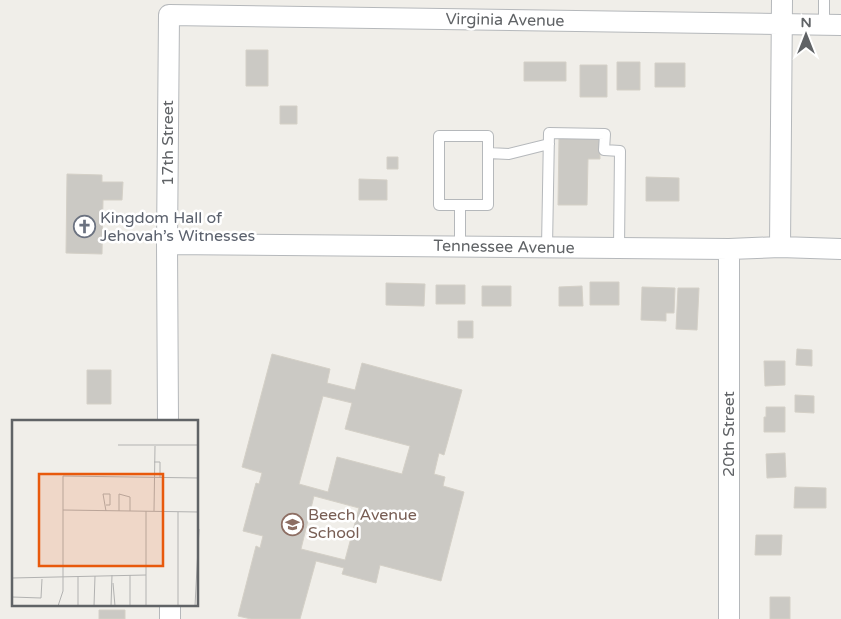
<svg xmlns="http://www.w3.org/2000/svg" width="841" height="619" font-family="'Varela Round',sans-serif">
	<rect width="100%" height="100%" fill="#f0eee9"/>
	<path fill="#cbc9c4" stroke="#d4d0c7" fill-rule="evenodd" d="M 246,50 L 268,50 L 268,86 L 246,86 Z
		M 524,62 L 566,62 L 566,81 L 524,81 Z
		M 617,62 L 640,62 L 640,90 L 617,90 Z
		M 655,63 L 685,63 L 685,87 L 655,87 Z
		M 580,65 L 607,65 L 607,97 L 580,97 Z
		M 280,106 L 297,106 L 297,124 L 280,124 Z
		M 559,137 L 600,137 L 600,159 L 588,159 L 587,205 L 558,205 Z
		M 387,157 L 398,157 L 398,169 L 387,169 Z
		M 67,174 L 102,175 L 102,182 L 123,182 L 122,200 L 103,200 L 102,254 L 66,253 Z
		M 646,177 L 679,178 L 679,201 L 646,201 Z
		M 359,179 L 387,180 L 387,200 L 359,200 Z
		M 590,282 L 619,282 L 619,305 L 590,305 Z
		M 386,283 L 425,284 L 424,306 L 386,305 Z
		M 436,285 L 465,285 L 465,304 L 436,304 Z
		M 482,286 L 511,286 L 511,306 L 482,306 Z
		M 582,286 L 583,306 L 559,306 L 559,287 Z
		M 642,287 L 675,288 L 674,313 L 666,313 L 666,321 L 641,320 Z
		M 678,288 L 699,288 L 697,330 L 676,329 Z
		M 458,321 L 473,321 L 473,338 L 458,338 Z
		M 797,349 L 812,350 L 812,366 L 796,365 Z
		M 272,354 L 330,369 L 327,383 L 355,390 L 362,363 L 462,390 L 444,455 L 439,453 L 434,474 L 445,477 L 443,486 L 464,492 L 441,581 L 380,565 L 376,583 L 342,574 L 344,568 L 316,561 L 300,619 L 251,619 L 238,616 L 256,546 L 260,548 L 263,536 L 243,531 L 256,483 L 259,484 L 262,473 L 242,467 ZM 323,396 L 352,403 L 345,429 L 410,446 L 402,474 L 337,457 L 328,492 L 299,484 ZM 314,496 L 359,508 L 345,560 L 301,549 Z
		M 764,361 L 785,361 L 785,385 L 765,386 Z
		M 87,370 L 111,370 L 111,404 L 87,404 Z
		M 795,395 L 814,396 L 814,413 L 795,412 Z
		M 766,407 L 785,407 L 785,432 L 764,432 L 764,417 L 766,417 Z
		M 785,453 L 786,477 L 767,478 L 766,454 Z
		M 795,487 L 826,488 L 826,508 L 794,508 Z
		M 756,535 L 782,535 L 781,555 L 755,555 Z
		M 770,597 L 790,597 L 790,619 L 770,619 Z
		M 99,610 L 125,610 L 125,619 L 99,619 Z"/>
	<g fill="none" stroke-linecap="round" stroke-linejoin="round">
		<defs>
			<path id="service" d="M 824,25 L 824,0
				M 439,136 L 488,136 L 488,205 L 439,205 Z
				M 488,153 L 509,154 L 549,144
				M 460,246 L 460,205
				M 547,247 L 549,133 L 605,134 L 604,150 L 620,151 L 619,248"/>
			<path id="minor" d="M 167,244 L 729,249 L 780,247 L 841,249
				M 780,247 L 782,0
				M 729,249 L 729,619
				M 168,422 L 167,244 L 169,15 L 841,25
				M 170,605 L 170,619"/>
		</defs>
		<use href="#service" stroke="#b5b8bb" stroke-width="12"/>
		<use href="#minor" stroke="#b5b8bb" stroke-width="22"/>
		<use href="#service" stroke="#fff" stroke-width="10"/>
		<use href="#minor" stroke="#fff" stroke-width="20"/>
	</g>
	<defs>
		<symbol id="church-ring" viewBox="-11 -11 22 22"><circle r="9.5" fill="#fff" stroke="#6b7280" stroke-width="1.5"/><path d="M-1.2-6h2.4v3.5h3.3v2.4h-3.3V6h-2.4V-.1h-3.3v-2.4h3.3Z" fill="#6b7280"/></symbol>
		<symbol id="school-ring" viewBox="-11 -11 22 22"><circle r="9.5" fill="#fff" stroke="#8d6e63" stroke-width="1.5"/><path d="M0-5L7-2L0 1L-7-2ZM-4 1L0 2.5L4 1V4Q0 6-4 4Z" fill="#8d6e63"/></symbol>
	</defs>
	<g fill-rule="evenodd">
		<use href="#church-ring" x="72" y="214" width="25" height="25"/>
		<use href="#school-ring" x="280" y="512" width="25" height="25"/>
	</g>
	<g text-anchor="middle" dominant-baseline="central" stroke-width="5" stroke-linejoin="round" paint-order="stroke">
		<g font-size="16" fill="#606366" stroke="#fff">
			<text transform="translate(505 20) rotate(1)">Virginia Avenue</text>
			<text transform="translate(168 143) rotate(-90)">17th Street</text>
			<text transform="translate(504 247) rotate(1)">Tennessee Avenue</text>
			<text transform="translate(729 434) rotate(-90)">20th Street</text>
		</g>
		<g font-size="16" fill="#5b616d" stroke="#fff" text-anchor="start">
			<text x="100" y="218">Kingdom Hall of<tspan x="100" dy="18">Jehovah’s Witnesses</tspan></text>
		</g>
		<g font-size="16" fill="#785e54" stroke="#fff" text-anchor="start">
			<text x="308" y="515">Beech Avenue<tspan x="308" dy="18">School</tspan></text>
		</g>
	</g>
	<g transform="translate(12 420)">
		<rect width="186" height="186" fill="#f0eee9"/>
		<path fill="none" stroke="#b2b2b1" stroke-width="1" d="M 106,25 L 187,25M 142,42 L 148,42 L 148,58M 51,90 L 187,92M 94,91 L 91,74 L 98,74 L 98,85 L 94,85M 107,91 L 107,74 L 118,77 L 118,91M 134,91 L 134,186M 142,91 L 143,26M 166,92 L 166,186M 66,156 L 66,186M 0,158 L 134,155M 101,163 L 103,186M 0,177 L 29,178 L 30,159M 46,186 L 51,171 L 51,56 L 187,58M 82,186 L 83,156M 99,186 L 100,155M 118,186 L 118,155M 183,186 L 187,109"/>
		<path fill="#e8590c" fill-opacity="0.15" stroke="#e8590c" stroke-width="2.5" d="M 27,54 L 151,54 L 151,146 L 27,146 Z"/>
		<rect width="186" height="186" fill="none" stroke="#606366" stroke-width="2.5"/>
	</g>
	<g transform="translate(806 35)" stroke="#ffffff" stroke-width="4" paint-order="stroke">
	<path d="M0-4L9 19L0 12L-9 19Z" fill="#606366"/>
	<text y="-8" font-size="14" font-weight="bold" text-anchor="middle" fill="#606366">N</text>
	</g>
</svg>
